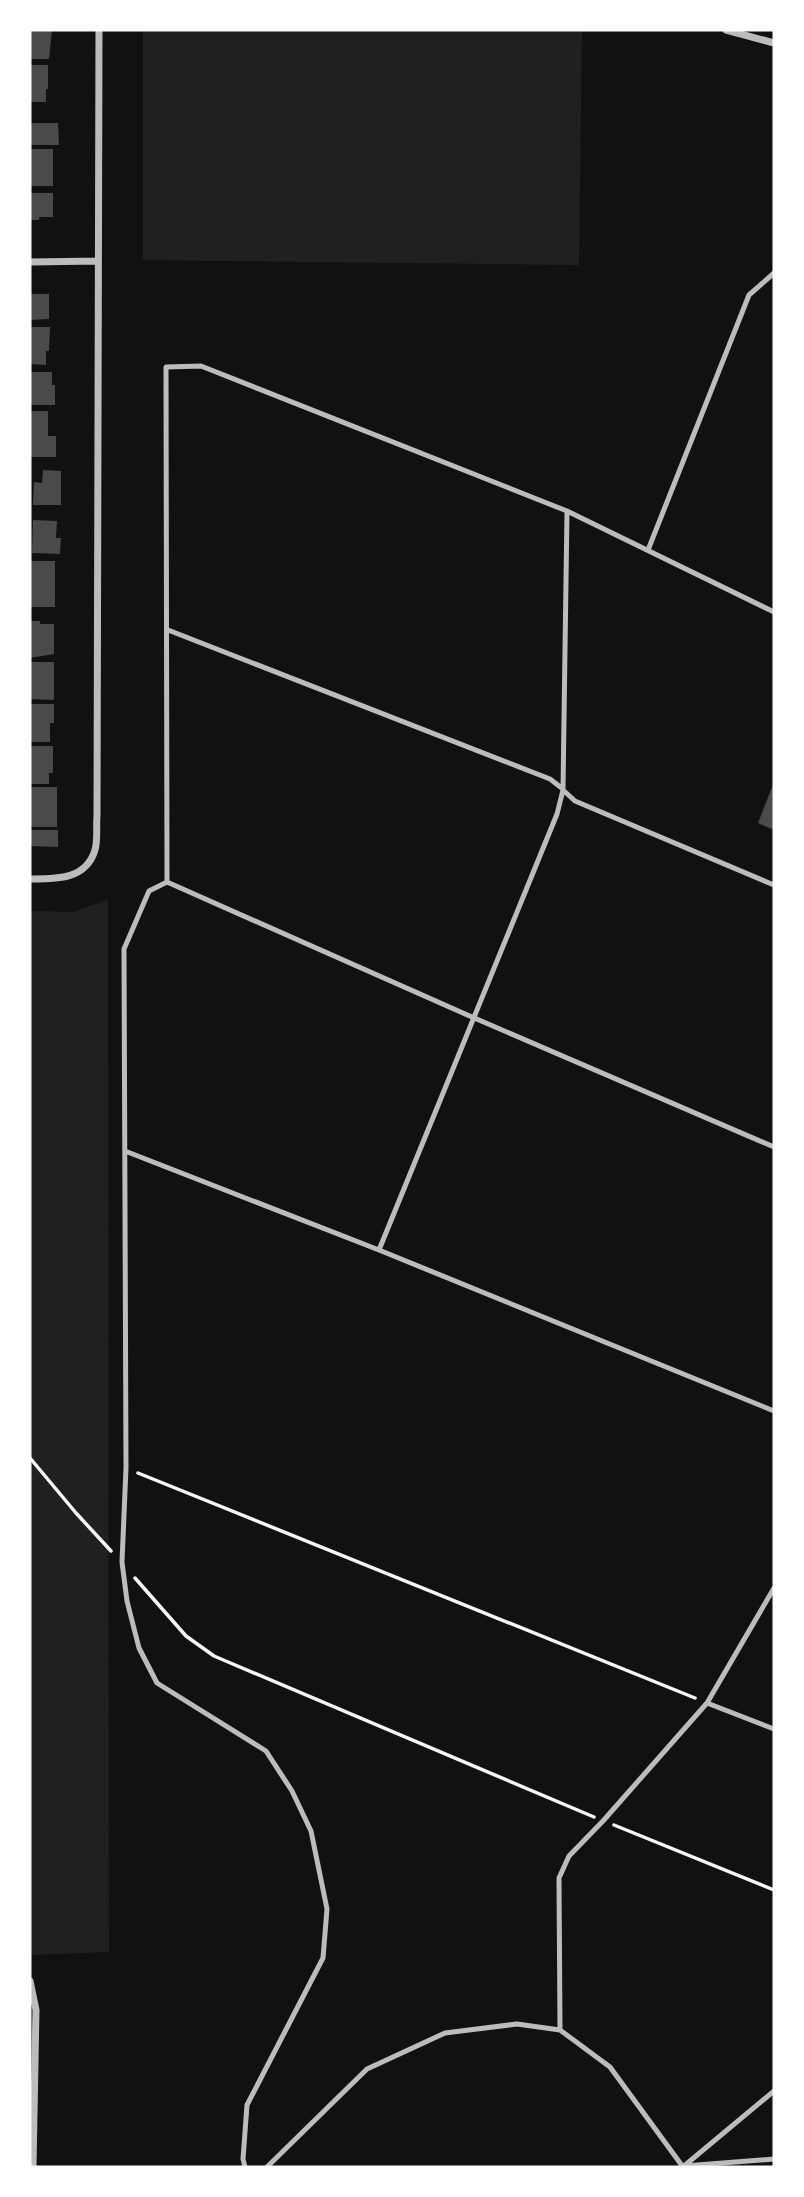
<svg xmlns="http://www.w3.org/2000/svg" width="804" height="2197" font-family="Helvetica,sans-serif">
	<rect width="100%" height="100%" fill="#111"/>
	<path fill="#202020" d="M 143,30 L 582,30 L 579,265 L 143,260 Z
		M 108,899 L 109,1952 L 30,1955 L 30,911 L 74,912 Z"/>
	<path fill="#4a4a4a" d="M 30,30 L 52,30 L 49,59 L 30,59 Z
		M 30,65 L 48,65 L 48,89 L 46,89 L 46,102 L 30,102 Z
		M 30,123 L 58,123 L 59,145 L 30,145 Z
		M 30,149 L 53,149 L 53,186 L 30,186 Z
		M 30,193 L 53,193 L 53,217 L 39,217 L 39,220 L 30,220 Z
		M 30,294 L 49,294 L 49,319 L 30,320 Z
		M 30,327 L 50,327 L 49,351 L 46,351 L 46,365 L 30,364 Z
		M 30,372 L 52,372 L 52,385 L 55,385 L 55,405 L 30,405 Z
		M 30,411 L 48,411 L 48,436 L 56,436 L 56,457 L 30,457 Z
		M 43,470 L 61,471 L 61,505 L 33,505 L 34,482 L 42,483 Z
		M 33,520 L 57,521 L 56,538 L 61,538 L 60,554 L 32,553 Z
		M 30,561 L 55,561 L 55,607 L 30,607 Z
		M 30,621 L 40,621 L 40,624 L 54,624 L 54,654 L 30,658 Z
		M 30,662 L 54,662 L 54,700 L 30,699 Z
		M 30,704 L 54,704 L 54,723 L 50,723 L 50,742 L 30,742 Z
		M 30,746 L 53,746 L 53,773 L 49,773 L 49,784 L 30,784 Z
		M 774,782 L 774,830 L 758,823 Z
		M 30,787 L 57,787 L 57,827 L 30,827 Z
		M 30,830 L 58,830 L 58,847 L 30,846 Z"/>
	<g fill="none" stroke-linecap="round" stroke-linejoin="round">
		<path stroke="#f5f5f5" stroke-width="3.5" d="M 30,1458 L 76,1513 L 111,1551
			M 138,1473 L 695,1698
			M 135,1578 L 186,1636 L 214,1656 L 594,1817
			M 614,1825 L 774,1890"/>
		<path stroke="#bcbcbc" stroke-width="5" d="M 567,511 L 774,612
			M 648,550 L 749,295 L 774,273
			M 168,630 L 550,779 L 563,789
			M 167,882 L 166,367 L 201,366 L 567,511 L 563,790
			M 125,1151 L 379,1250 L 774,1411
			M 379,1250 L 557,814 L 563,790 L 575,801 L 774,885
			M 707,1703 L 774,1729
			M 560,2030 L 559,1878 L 569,1856 L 603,1821 L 707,1703 L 774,1588
			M 684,2166 L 774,2091
			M 684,2166 L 774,2159
			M 245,2167 L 243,2159 L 247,2105 L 323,1958 L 327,1909 L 311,1831 L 292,1791 L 266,1751 L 157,1683 L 139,1648 L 127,1601 L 122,1562 L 126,1468 L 124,949 L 149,891 L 167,882 L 472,1017 L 774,1147
			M 267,2167 L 367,2069 L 445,2033 L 517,2024 L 560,2030 L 610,2067 L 683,2167"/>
		<path stroke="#bcbcbc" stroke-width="7" d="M 726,30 L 774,43
			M 30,262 L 98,261
			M 30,879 C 56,879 86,880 95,850 C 98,840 96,826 97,816 L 99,30
			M 30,1981 L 36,2010 L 33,2167"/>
	</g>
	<rect width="804" height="2197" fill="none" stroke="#ffffff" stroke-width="63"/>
</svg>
